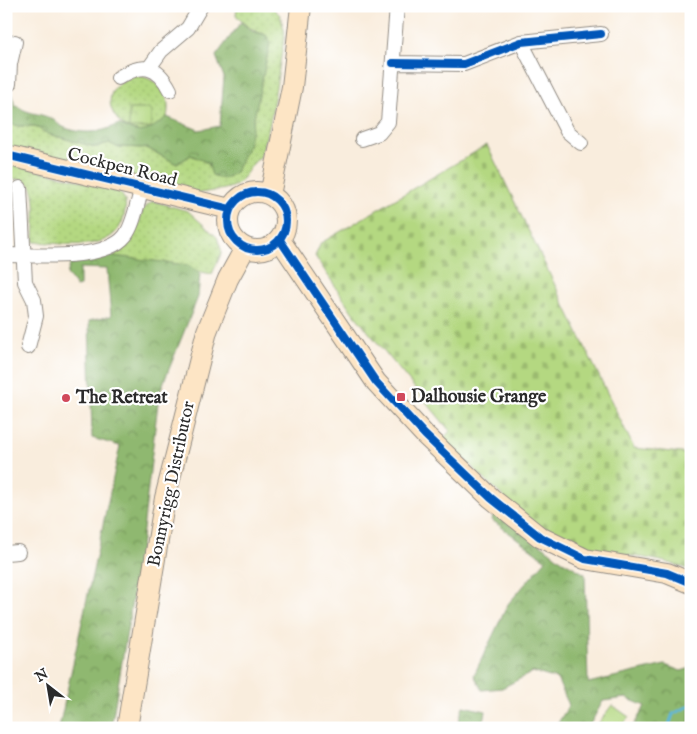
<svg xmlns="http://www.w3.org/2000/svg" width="697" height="734" font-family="'IM FELL English',serif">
	<defs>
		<pattern id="grass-dots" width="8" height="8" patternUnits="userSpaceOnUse" patternTransform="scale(1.25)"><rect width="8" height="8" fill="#b4d881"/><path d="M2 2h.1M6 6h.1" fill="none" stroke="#9bba70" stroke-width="1.8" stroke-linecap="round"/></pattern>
		<pattern id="forest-crowns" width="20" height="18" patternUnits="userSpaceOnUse" patternTransform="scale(1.25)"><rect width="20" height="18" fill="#8fb86f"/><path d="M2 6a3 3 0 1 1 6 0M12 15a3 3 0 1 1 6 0" fill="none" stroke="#75965b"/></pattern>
		<pattern id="cemetery-stones" width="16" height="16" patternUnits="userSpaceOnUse" patternTransform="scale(1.25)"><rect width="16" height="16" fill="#b4d881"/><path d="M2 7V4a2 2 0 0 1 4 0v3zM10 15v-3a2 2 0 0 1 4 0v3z" fill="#9bba70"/></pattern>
		<pattern id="park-crowns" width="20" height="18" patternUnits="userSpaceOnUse" patternTransform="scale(1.25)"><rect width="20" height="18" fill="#b4d881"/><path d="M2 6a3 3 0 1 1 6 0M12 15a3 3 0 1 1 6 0" fill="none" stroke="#9bba70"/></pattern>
	</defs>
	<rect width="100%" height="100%" fill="#fff"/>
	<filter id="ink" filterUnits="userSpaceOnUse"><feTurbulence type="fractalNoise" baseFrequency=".02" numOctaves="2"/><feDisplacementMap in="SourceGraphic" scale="10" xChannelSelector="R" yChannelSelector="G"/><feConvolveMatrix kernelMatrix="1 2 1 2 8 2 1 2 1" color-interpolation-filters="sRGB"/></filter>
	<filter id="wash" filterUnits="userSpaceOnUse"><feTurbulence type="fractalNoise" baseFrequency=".0096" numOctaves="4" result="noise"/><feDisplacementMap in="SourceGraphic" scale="20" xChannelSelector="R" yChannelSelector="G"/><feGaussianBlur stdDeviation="1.12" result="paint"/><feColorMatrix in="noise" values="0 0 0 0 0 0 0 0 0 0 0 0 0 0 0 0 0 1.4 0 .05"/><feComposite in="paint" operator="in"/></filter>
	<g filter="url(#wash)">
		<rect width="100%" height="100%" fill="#f9eddd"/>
		<path fill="url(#grass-dots)" stroke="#708256" d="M 237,6 L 271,6 L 280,15 L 285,33 L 270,123 L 260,158 C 249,164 246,179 234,186 C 221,192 205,190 192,196 L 6,149 L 6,123 L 19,126 L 35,126 L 48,134 L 95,147 L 109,143 L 118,147 L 147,148 L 177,164 L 191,155 L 208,163 L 213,175 L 266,35 C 253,31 245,26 236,15 Z
			M 136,75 C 158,79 172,93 167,117 C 161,122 155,129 148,131 C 122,137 97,103 118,84 C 123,80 131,78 136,75 Z
			M 6,163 L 116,189 C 126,198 127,203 124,216 C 115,255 65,243 34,242 C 34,228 39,192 29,184 C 23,178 14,179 6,179 Z
			M 153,201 L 188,211 L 217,237 L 222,252 L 212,274 L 113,256 C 124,248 131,241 137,228 C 144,214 137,212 153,201 Z"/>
		<path fill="url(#forest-crowns)" stroke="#5d724d" d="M 241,22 L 252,31 L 266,35 L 270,43 L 248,146 L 235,173 L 223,179 L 212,175 L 208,163 L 191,155 L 177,164 L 147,148 L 117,147 L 109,143 L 95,147 L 48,134 L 35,126 L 19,126 L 6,123 L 7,92 L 11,93 L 15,105 C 30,115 36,112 50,118 C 55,120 59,125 63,127 C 82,135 102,133 119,124 C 142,137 147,132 167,117 L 199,130 L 220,126 L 224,77 L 216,56 Z
			M 113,256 L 188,265 L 200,273 L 198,297 L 159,394 L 141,547 L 111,728 L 59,728 L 120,446 L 92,438 L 89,321 L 111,316 L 107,269 L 80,268 L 80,286 L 76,287 L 67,274 L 72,260 Z
			M 495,509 L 561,560 L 585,574 L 588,683 L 665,665 L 681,671 L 691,668 L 689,728 L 632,728 L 645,706 L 626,698 L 603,701 L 588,728 L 555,728 L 569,705 L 557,679 L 533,672 L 502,688 L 482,690 L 474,675 L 508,604 L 546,560 L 492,520 Z
			M 463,706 L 486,711 L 483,728 L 457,728 Z"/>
		<path fill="url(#cemetery-stones)" stroke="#708256" d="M 487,145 L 634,448 L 691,454 L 691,570 C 681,567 671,563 661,561 C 631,554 600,554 571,543 C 524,524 480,473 443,439 L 450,431 L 353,313 L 315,256 L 321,243 Z"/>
		<path fill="url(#park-crowns)" stroke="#708256" d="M 129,109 L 151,109 L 151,128 L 129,128 Z"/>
		<path fill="#b4d881" stroke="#708256" d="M 612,705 L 629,717 L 621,728 L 595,728 Z"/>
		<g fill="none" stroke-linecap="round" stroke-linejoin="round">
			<path stroke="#5db7db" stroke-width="3" d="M 668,728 L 673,714 L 691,705"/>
		</g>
	</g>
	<g filter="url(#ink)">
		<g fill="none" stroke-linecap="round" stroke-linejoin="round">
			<defs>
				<path id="minor" d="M 521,42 L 567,131 L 581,143
					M 393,63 L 464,64 L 521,42 L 601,34
					M 149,68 L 161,51 L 188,28 L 201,6
					M 118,78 C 141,63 157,64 170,90
					M 9,84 L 10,64 L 15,42
					M 362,139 L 379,133 L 388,122 L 397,6
					M 20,188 L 25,282 L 34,300 L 36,316 L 28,347
					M 6,255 C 37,255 105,261 125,236 C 134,225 137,202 142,189
					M 6,553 L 18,552"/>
				<path id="secondary" d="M 6,155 L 230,209
					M228 221a29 29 0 1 1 58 0a29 29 0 1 1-58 0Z
					M 270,195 L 292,87 L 301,6
					M 280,240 L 376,382 L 425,435 L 491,498 L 540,537 L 585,559 L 667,573 L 691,583
					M 127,728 L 165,498 L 207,331 L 228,279 L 245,248"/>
			</defs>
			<use href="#minor" stroke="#928c84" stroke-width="16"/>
			<use href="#secondary" stroke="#928c84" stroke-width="22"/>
			<use href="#minor" stroke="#fff" stroke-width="14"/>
			<use href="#secondary" stroke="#fde5c5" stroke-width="20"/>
			<defs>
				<path id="cycleway" d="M 393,63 L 464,64 L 521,42 L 601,34
					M 6,155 L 230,209
					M228 221a29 29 0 1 1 58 0a29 29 0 1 1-58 0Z
					M 280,240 L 376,382 L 425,435 L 491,498 L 540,537 L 585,559 L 667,573 L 691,583"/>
			</defs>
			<use href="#cycleway" stroke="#fff" stroke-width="11"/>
			<use href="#cycleway" stroke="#0057b8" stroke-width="8"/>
		</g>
	</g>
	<g fill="#d1495b" stroke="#fff" stroke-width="2">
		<rect x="396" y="392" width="10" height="10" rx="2.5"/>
		<circle cx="66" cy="398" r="5"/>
	</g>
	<g text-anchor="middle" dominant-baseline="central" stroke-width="4.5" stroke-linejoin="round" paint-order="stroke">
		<g font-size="18" fill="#2b2b2b" stroke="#fff">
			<text transform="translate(122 168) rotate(14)">Cockpen Road</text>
			<text transform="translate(172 484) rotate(-78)">Bonnyrigg Distributor</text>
		</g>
		<g font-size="18" font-weight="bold" fill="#2b2b2b" stroke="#fff" text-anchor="start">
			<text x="411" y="397">Dalhousie Grange</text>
			<text x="76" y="398">The Retreat</text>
		</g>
	</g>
	<rect width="697" height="734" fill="none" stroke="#fff" stroke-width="25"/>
	<g transform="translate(48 686) rotate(329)" stroke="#ffffff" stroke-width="4" paint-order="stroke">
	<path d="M0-4L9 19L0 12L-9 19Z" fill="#2b2b2b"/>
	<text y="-8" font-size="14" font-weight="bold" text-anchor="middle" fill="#2b2b2b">N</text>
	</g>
</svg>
